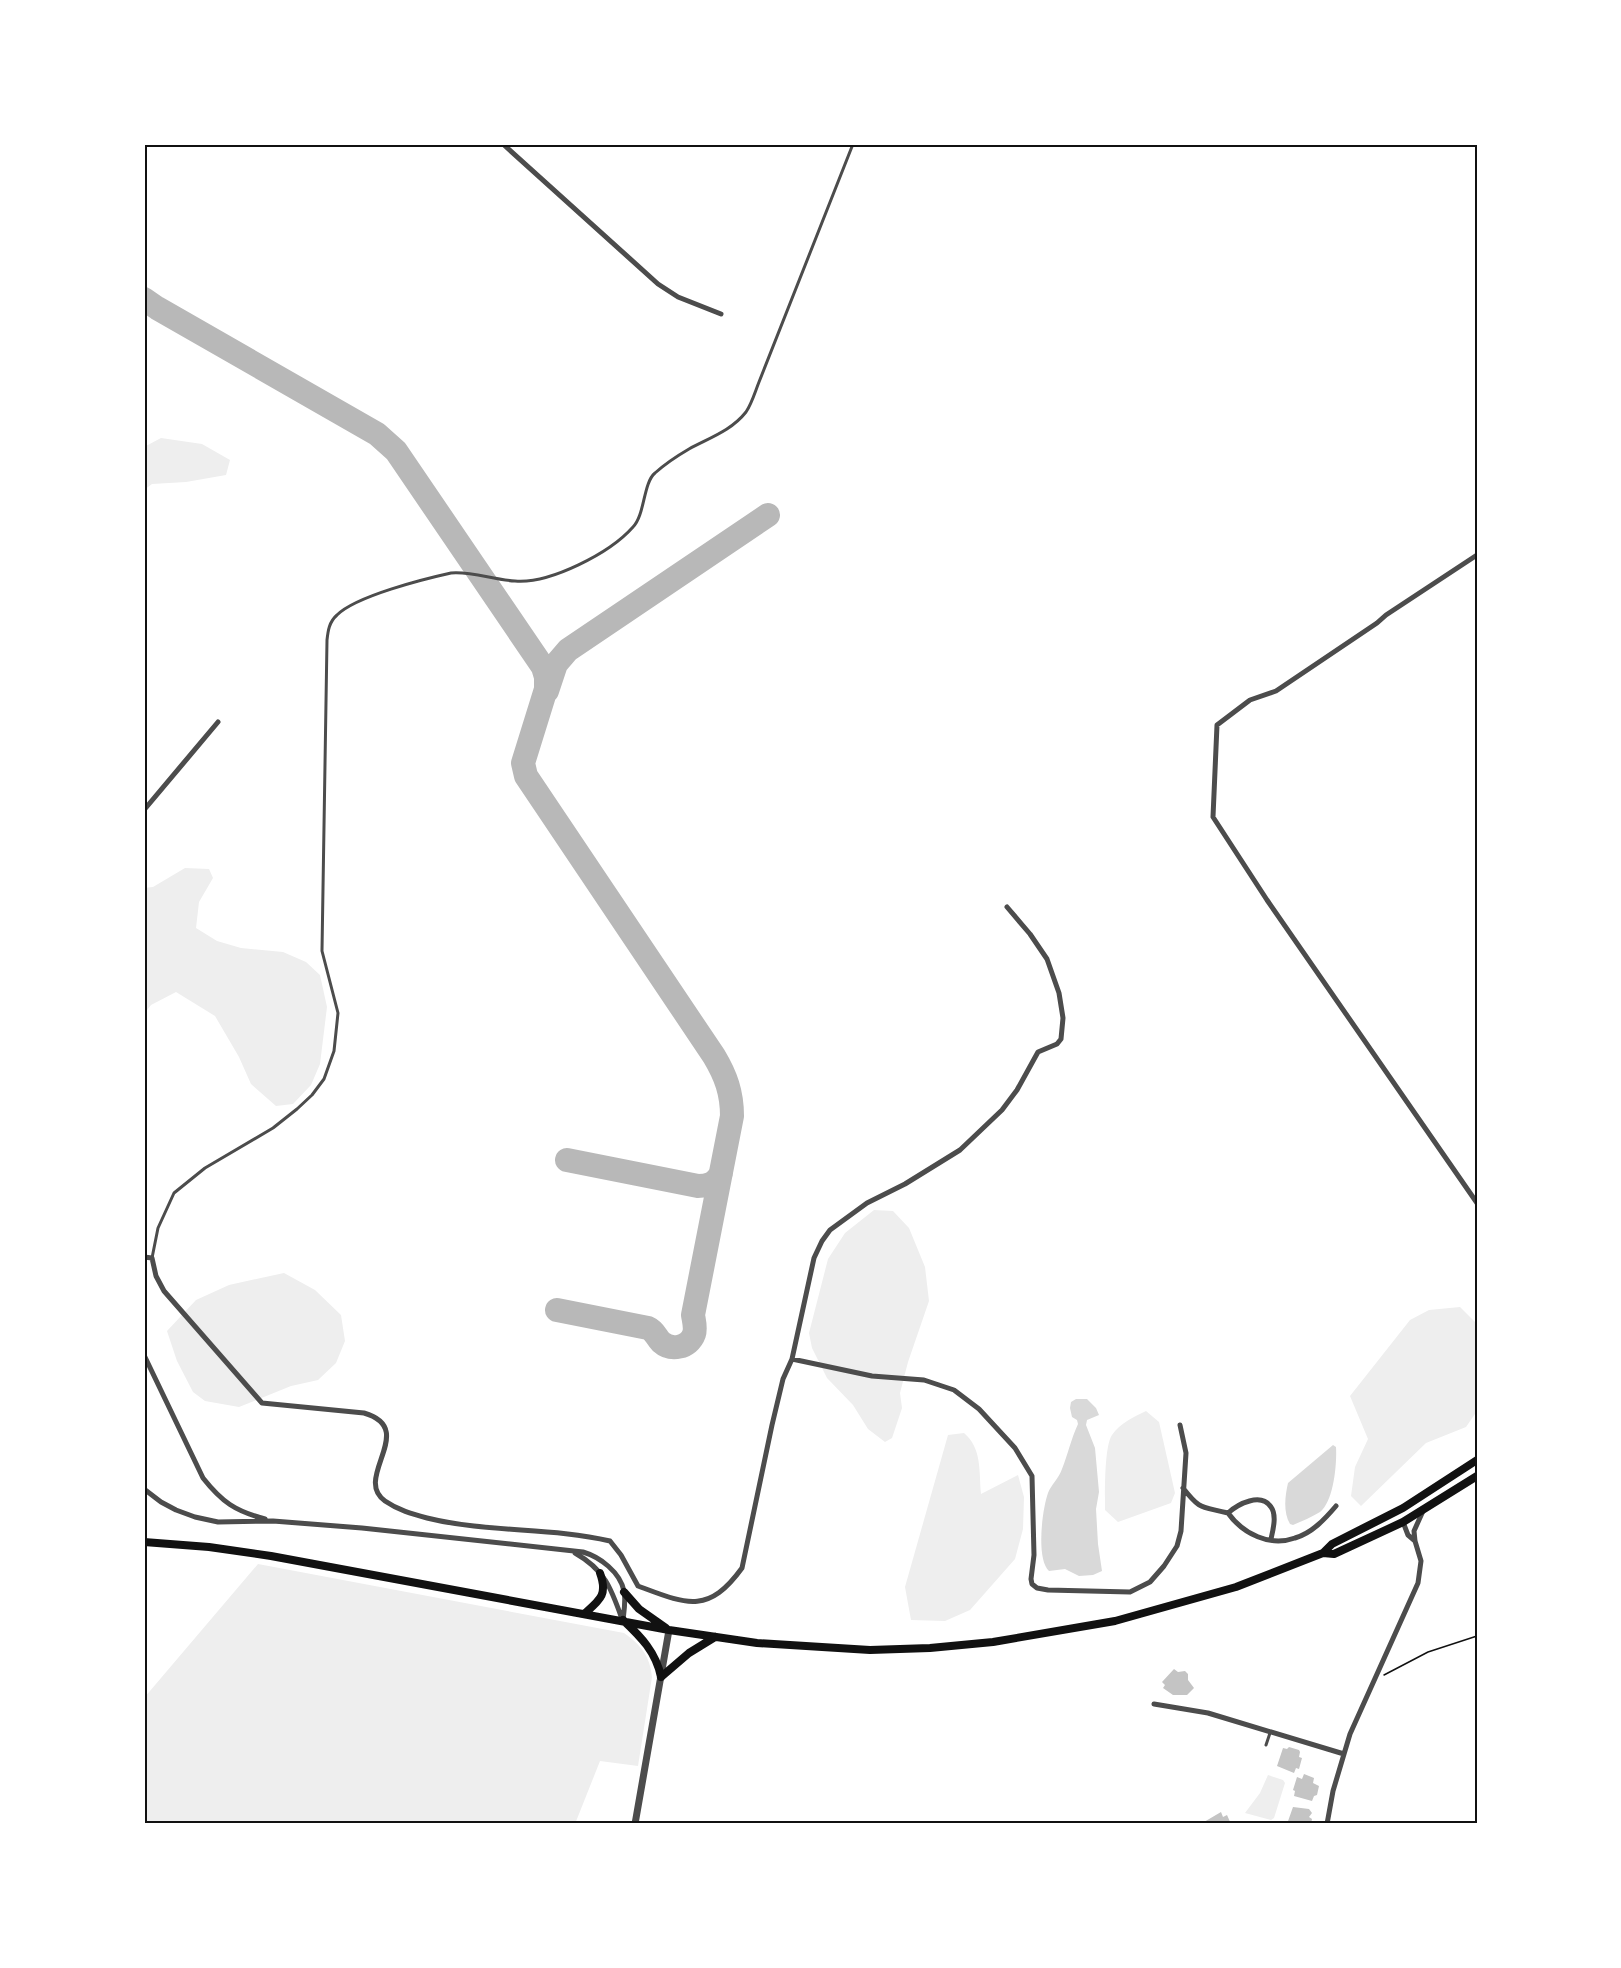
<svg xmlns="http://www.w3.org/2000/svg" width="1621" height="1968" font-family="Ubuntu,sans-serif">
	<rect width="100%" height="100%" fill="#fff"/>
	<path fill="#eee" d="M 161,438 L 202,444 L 230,460 L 226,475 L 186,482 L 152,484 L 144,490 L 144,447 Z
		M 185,868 L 209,869 L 213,878 L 199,902 L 196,928 L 217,941 L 241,948 L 283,952 L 306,962 L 320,975 L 327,1007 L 320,1064 L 311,1085 L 293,1104 L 276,1106 L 251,1084 L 239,1057 L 215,1016 L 176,992 L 151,1005 L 144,1014 L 144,888 L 153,887 Z
		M 874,1210 L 893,1211 L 909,1228 L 925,1267 L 929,1301 L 908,1362 L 900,1393 L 902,1408 L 892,1438 L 885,1442 L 868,1429 L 853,1405 L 827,1378 L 812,1348 L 809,1333 L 828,1259 L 845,1233 Z
		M 284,1273 L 315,1290 L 341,1315 L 345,1341 L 336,1363 L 318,1380 L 291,1386 L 239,1407 L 205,1401 L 193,1392 L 177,1361 L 167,1331 L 196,1300 L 229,1285 Z
		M 1460,1307 L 1477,1324 L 1477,1411 L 1466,1427 L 1426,1443 L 1361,1506 L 1351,1496 L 1355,1467 L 1368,1439 L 1350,1396 L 1410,1320 L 1429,1310 Z
		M 1146,1411 L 1159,1422 L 1175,1493 L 1171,1503 L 1118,1522 L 1105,1510 C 1105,1494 1104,1447 1112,1435 C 1120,1423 1134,1417 1146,1411 Z
		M 964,1433 C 982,1448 979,1471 981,1494 L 1018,1475 L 1024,1497 L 1023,1529 L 1015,1559 L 970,1610 L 945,1621 L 911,1620 L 905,1587 L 948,1435 Z
		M 258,1564 L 624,1633 C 641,1645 650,1656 652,1677 L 638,1766 L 600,1761 L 575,1824 L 144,1824 L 144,1698 Z
		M 1268,1775 L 1283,1780 L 1285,1783 L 1274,1818 L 1271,1820 L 1245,1813 L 1260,1793 Z"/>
	<path fill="#d9d9d9" d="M 1076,1399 L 1087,1399 L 1096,1408 L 1099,1415 L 1087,1420 L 1086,1425 L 1095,1448 L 1099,1492 L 1096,1509 L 1098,1544 L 1102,1571 L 1093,1575 L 1079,1576 L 1065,1569 L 1049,1571 C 1036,1559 1042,1510 1048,1493 C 1051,1485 1059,1478 1062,1469 C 1068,1454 1071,1439 1078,1424 L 1077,1420 L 1072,1417 L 1070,1408 L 1071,1402 Z
		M 1333,1445 L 1336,1447 C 1337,1463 1334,1501 1320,1512 C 1312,1517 1302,1521 1293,1525 L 1290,1524 C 1283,1512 1285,1496 1288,1483 Z"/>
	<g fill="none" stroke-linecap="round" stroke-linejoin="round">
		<path stroke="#b8b8b8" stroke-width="24" d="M 144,299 L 157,308 L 377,434 L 396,451 L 543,667 L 546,677 L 546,689 L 523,763 L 526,776 L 714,1056 C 726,1076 732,1093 732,1116 L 693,1315 C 694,1321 696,1328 694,1334 C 689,1348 671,1351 661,1342 C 656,1337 655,1331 648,1328 L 557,1310
			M 547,691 L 556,664 L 568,650 L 768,515
			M 567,1160 L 698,1186 C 709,1186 716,1183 721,1173"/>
	</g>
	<path fill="#c4c4c4" d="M 1174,1669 L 1178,1672 L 1185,1671 L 1188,1674 L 1188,1680 L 1194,1688 L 1187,1695 L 1173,1695 L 1163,1688 L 1165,1685 L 1162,1682 Z
		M 1289,1747 L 1299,1750 L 1300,1752 L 1299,1757 L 1302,1758 L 1299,1769 L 1296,1768 L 1294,1773 L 1277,1766 L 1283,1748 L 1287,1749 Z
		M 1304,1774 L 1314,1778 L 1313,1783 L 1319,1786 L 1317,1795 L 1314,1796 L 1312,1801 L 1294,1796 L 1295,1791 L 1293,1790 L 1297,1777 L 1302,1779 Z
		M 1293,1807 L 1309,1809 L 1312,1813 L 1309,1817 L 1312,1819 L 1311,1824 L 1287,1824 Z
		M 1221,1812 L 1223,1817 L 1227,1815 L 1231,1824 L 1205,1824 L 1204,1822 Z"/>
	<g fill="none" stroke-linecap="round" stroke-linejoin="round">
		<path stroke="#111" stroke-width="1.5" d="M 1384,1675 L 1428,1652 L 1477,1636"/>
		<path stroke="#4c4c4c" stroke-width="3" d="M 152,1258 L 158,1228 L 174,1193 L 205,1168 L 273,1128 L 297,1109 L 312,1095 L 324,1079 L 334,1051 L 338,1013 L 322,951 L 327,640 C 328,631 329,622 337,615 C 356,596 424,579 451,573 C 472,571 493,580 515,581 C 550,584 610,553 633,527 C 645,515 643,483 655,473 C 665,464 677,456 689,449 C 709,438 731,431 746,412 C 752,403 755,392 759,382 L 853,144
			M 1266,1745 L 1270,1733"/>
		<path stroke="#4c4c4c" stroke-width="5" d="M 503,144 L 658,284 L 678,297 L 721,314
			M 1477,555 L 1386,615 L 1377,623 L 1276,691 L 1250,700 L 1217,725 L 1213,817 L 1267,900 L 1477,1203
			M 144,810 L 218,722
			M 144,1257 L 152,1258 L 156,1276 L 164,1291 L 262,1403 L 364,1413 C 419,1429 352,1478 385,1501 C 398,1510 412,1514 427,1518 C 488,1533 550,1527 610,1541 L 621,1555 L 638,1586 C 686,1604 708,1615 742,1568 L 772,1425 L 783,1379 L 792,1359 L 814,1258 L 822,1241 L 830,1230 L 867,1203 L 905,1184 L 960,1150 L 1002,1110 L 1017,1090 L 1038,1052 L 1057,1044 L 1061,1039 L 1063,1018 L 1059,993 L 1047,959 L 1030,934 L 1007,907
			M 144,1355 L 203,1478 C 222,1502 235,1511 265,1519
			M 792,1359 L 872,1376 L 924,1380 L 954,1390 L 979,1409 L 1015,1448 L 1032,1476 L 1034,1555 L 1031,1579 L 1032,1584 L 1037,1588 L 1048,1590 L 1130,1592 L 1150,1582 L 1164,1566 L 1177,1546 L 1181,1531 L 1186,1453 L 1180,1425
			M 1183,1488 C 1201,1511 1201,1506 1228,1513 C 1238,1504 1261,1492 1271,1507 C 1277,1515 1273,1530 1271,1539
			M 144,1489 L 161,1502 L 176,1510 L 195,1517 L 218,1522 L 273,1521 L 362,1528 L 583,1552 C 600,1557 620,1572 624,1591 C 626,1600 624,1611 623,1620
			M 1228,1513 C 1243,1534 1270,1547 1295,1538 C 1312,1533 1325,1519 1336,1506
			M 1403,1522 L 1408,1535 L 1415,1541
			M 575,1553 C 605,1570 611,1588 622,1619
			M 1154,1704 L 1208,1713 L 1344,1754
			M 1327,1824 L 1333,1791 L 1350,1734 L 1418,1583 L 1421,1561 L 1415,1541 L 1414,1531 L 1423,1511"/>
		<path stroke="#4c4c4c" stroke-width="7" d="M 635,1824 L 669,1630"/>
		<path stroke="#111" stroke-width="8" d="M 144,1542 L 209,1547 L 271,1556 L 669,1630 L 757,1643 L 870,1650 L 930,1648 L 993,1642 L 1115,1621 L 1236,1587 L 1323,1553 L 1332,1544 L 1403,1508 L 1477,1460
			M 1323,1553 L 1334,1554 L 1403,1522 L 1477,1476
			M 624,1592 L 639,1609 L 666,1628
			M 584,1614 C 600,1600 608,1595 600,1573
			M 623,1620 C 641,1637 656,1652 661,1677
			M 661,1677 L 689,1653 L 715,1637"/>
	</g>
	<rect width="1621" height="1968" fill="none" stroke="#ffffff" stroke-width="291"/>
	<rect x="146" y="146" width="1330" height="1676" fill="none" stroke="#111" stroke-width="2"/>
</svg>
